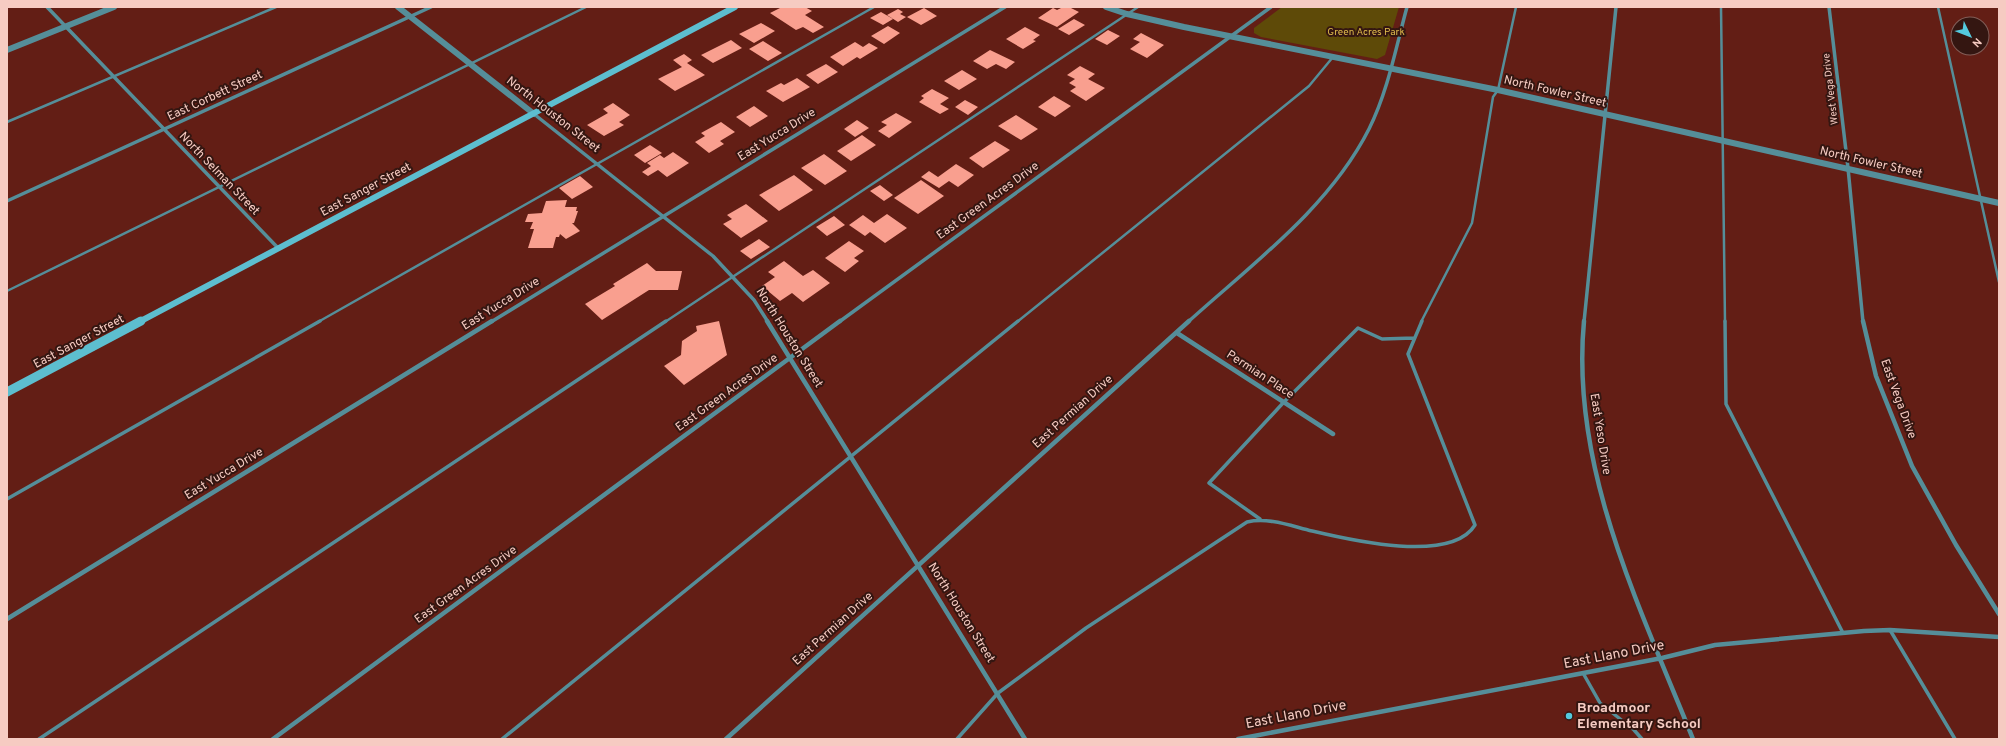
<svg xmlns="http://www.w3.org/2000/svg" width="2006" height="746" font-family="Overpass,sans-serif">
	<rect width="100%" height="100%" fill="#631e15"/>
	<path fill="#5e4a08" d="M 1282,7 L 1399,7 L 1385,55 L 1377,59 L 1261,37 L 1254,33 L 1254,28 Z"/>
	<path fill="#f99f8f" d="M 782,7 L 805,7 L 812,11 L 805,15 L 824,27 L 813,33 L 803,27 L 796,30 L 770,13 Z
		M 1063,7 L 1069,7 L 1079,12 L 1057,27 L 1038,18 L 1053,8 L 1057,10 Z
		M 924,8 L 937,16 L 921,25 L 907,17 Z
		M 898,9 L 903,12 L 900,14 L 906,17 L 898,22 L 887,15 Z
		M 881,12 L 893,19 L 883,25 L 870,18 Z
		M 1074,19 L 1085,25 L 1069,35 L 1058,29 Z
		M 761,23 L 775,31 L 754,43 L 739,34 Z
		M 888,26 L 900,33 L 884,44 L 871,36 Z
		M 1025,27 L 1040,35 L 1033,40 L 1036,41 L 1023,49 L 1006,39 Z
		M 1108,30 L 1120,36 L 1107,45 L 1095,39 Z
		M 1141,33 L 1164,45 L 1147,58 L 1130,49 L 1140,42 L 1133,39 Z
		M 731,40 L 742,48 L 713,63 L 701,55 Z
		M 763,41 L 782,53 L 768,61 L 749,49 Z
		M 855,42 L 863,47 L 869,43 L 878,48 L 860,59 L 857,57 L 843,66 L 830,57 Z
		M 990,50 L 1015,62 L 1006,69 L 996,64 L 987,69 L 973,61 Z
		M 684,54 L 692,60 L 687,63 L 705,75 L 675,91 L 658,79 L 682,67 L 673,60 Z
		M 826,64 L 838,72 L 818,84 L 806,75 Z
		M 1080,66 L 1095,74 L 1088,79 L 1105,88 L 1086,101 L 1070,91 L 1076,87 L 1069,83 L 1075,79 L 1067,75 Z
		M 962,70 L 977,79 L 959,90 L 944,81 Z
		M 797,78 L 810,87 L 783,102 L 766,91 L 781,83 L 784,85 Z
		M 932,89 L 949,98 L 940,104 L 949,109 L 940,114 L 919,102 L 924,98 L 921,96 Z
		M 1054,96 L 1071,106 L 1055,117 L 1038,107 Z
		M 965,100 L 978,107 L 968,115 L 955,107 Z
		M 613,103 L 630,115 L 619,122 L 624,125 L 604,136 L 587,125 L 608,113 L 603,109 Z
		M 754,106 L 768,116 L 750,127 L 736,117 Z
		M 896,113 L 912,122 L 889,138 L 878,131 L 887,125 L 881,122 Z
		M 1016,115 L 1038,129 L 1021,140 L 998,126 Z
		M 857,120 L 869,128 L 855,137 L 844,129 Z
		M 721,122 L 735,132 L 720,141 L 724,144 L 709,153 L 695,142 L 705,136 L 701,133 Z
		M 862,135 L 876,145 L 851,161 L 837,151 Z
		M 995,141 L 1010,150 L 983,168 L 969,158 Z
		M 650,145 L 662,153 L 645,163 L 634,155 Z
		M 673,152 L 689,163 L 667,177 L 658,170 L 648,176 L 642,172 L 651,166 L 647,163 L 660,155 L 664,158 Z
		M 824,154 L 847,171 L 825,185 L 801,168 Z
		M 956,164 L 974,175 L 958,187 L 949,181 L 939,188 L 921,177 L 929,171 L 938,177 Z
		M 794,175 L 813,190 L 779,211 L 759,195 Z
		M 580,176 L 593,187 L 572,199 L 559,188 Z
		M 921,180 L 944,196 L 918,214 L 894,198 Z
		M 880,185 L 893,195 L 884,201 L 870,191 Z
		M 567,200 L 565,207 L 577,207 L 576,211 L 578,211 L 574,223 L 572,223 L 580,231 L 566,239 L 560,234 L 559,237 L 556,237 L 553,248 L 528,248 L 534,229 L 530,229 L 533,222 L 525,222 L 528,214 L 542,213 L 546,201 Z
		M 746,204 L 768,221 L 741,238 L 723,224 L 732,219 L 727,215 Z
		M 887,214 L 907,228 L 885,243 L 870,232 L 865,236 L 849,225 L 863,215 L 874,223 Z
		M 834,216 L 845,225 L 827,236 L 816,227 Z
		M 759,239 L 770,247 L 751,259 L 740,251 Z
		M 849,241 L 864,251 L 854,258 L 859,261 L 845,272 L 825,258 Z
		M 784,261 L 803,276 L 813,270 L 830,283 L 803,302 L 792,293 L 780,301 L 762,286 L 775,277 L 768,272 Z
		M 647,263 L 656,271 L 682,271 L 678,290 L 649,290 L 602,320 L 585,304 L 615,286 L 613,284 Z
		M 719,321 L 727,355 L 684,385 L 664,366 L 681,355 L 682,341 L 697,331 L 696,326 Z"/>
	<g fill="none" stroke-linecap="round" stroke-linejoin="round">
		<path stroke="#558e99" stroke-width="2.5" d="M 1721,7 L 1725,322
			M 1938,7 L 1999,282
			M 7,122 L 276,7
			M 7,291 L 586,7
			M 318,322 L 874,7
			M 665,322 L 1138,7
			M 1017,322 L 1309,86 L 1333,57
			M 1421,322 L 1472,223 L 1493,97 L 1498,90 L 1516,7"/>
		<path stroke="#558e99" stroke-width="3.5" d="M 1725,321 L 1726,404 L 1843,633
			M 7,499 L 320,321
			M 1260,519 L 1209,483 L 1283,403 L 1358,328 L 1382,339 L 1414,338
			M 1890,630 L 1955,739
			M 1583,673 L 1600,703 L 1634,730 L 1642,739
			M 39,739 L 666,321
			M 502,739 L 1018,321
			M 957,739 L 998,693 L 1086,628 L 1247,522 C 1269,517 1291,526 1312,531 C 1350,540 1451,564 1475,525 L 1408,354 L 1422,321"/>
		<path stroke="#558e99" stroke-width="3.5" d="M 47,7 L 279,249
			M 1829,7 L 1848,168 L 1863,322
			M 534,114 L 713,256 L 754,300 L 768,322
			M 7,201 L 431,7
			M 491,322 L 1005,7
			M 839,322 L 1271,7
			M 1188,322 C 1252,264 1329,208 1369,129 C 1388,91 1396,47 1407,7
			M 1584,322 L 1616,7"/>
		<path stroke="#558e99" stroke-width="4.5" d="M 767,321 L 1025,739
			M 1584,321 C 1570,468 1640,607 1693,739
			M 1863,321 L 1876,376 L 1912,466 L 1956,545 L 1999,614
			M 1177,333 L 1333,434
			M 7,619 L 492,321
			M 273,739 L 840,321
			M 726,739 L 1189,321
			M 1238,739 L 1662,658 L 1715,645 L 1864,631 L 1890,630 L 1999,637"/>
		<path stroke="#558e99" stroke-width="6" d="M 398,7 L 534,114
			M 1106,7 L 1127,14 L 1184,27 L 1498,90 L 1999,203
			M 7,50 L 114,7"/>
		<path stroke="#5dbecf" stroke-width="6" d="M 139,322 L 735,7"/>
		<path stroke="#5dbecf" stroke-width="9" d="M 7,392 L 141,321"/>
	</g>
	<circle fill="#54cade" stroke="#341611" stroke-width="1.5" cx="1569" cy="716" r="4"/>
	<g text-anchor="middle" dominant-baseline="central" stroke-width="4" stroke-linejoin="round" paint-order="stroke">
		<g font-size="10" fill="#e1bc4d" stroke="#341611">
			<text x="1366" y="32">Green Acres Park</text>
		</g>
		<g font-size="10" fill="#f6cbc2" stroke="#341611">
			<text transform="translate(1831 89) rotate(-97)">West Vega Drive</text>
		</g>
		<g font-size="12" fill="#f6cbc2" stroke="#341611">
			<text transform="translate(1555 92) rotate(13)">North Fowler Street</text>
			<text transform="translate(215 96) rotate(-25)">East Corbett Street</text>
			<text transform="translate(553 115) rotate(38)">North Houston Street</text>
			<text transform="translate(777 135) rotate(-32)">East Yucca Drive</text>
			<text transform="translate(1871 163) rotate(13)">North Fowler Street</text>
			<text transform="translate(219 174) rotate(46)">North Selman Street</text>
			<text transform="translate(366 190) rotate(-28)">East Sanger Street</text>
			<text transform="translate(988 201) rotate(-36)">East Green Acres Drive</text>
			<text transform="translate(501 304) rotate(-32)">East Yucca Drive</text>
			<text transform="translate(789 338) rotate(58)">North Houston Street</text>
			<text transform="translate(79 342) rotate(-28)">East Sanger Street</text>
			<text transform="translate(1260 375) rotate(33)">Permian Place</text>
			<text transform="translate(727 393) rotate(-36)">East Green Acres Drive</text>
			<text transform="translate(1898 399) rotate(70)">East Vega Drive</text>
			<text transform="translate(1073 412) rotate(-42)">East Permian Drive</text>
			<text transform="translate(1600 434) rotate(81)">East Yeso Drive</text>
			<text transform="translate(224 474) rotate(-31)">East Yucca Drive</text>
			<text transform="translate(466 585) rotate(-36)">East Green Acres Drive</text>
			<text transform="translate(961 613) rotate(58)">North Houston Street</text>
			<text transform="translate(833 629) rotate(-42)">East Permian Drive</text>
		</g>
		<g font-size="14" fill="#f6cbc2" stroke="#341611">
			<text transform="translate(1614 655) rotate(-11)">East Llano Drive</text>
			<text transform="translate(1296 715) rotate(-11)">East Llano Drive</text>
		</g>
		<g font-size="14" font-weight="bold" fill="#f6cbc2" stroke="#341611" text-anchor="start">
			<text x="1577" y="708">Broadmoor<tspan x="1577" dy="16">Elementary School</tspan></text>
		</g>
	</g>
	<rect width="2006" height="746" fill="none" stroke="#f6cbc2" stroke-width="16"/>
	<g transform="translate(1970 36) rotate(133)"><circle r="19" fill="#341611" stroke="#825e58"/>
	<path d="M0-3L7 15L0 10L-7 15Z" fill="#54cade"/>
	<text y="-6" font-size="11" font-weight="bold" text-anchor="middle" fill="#f6cbc2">N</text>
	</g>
</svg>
